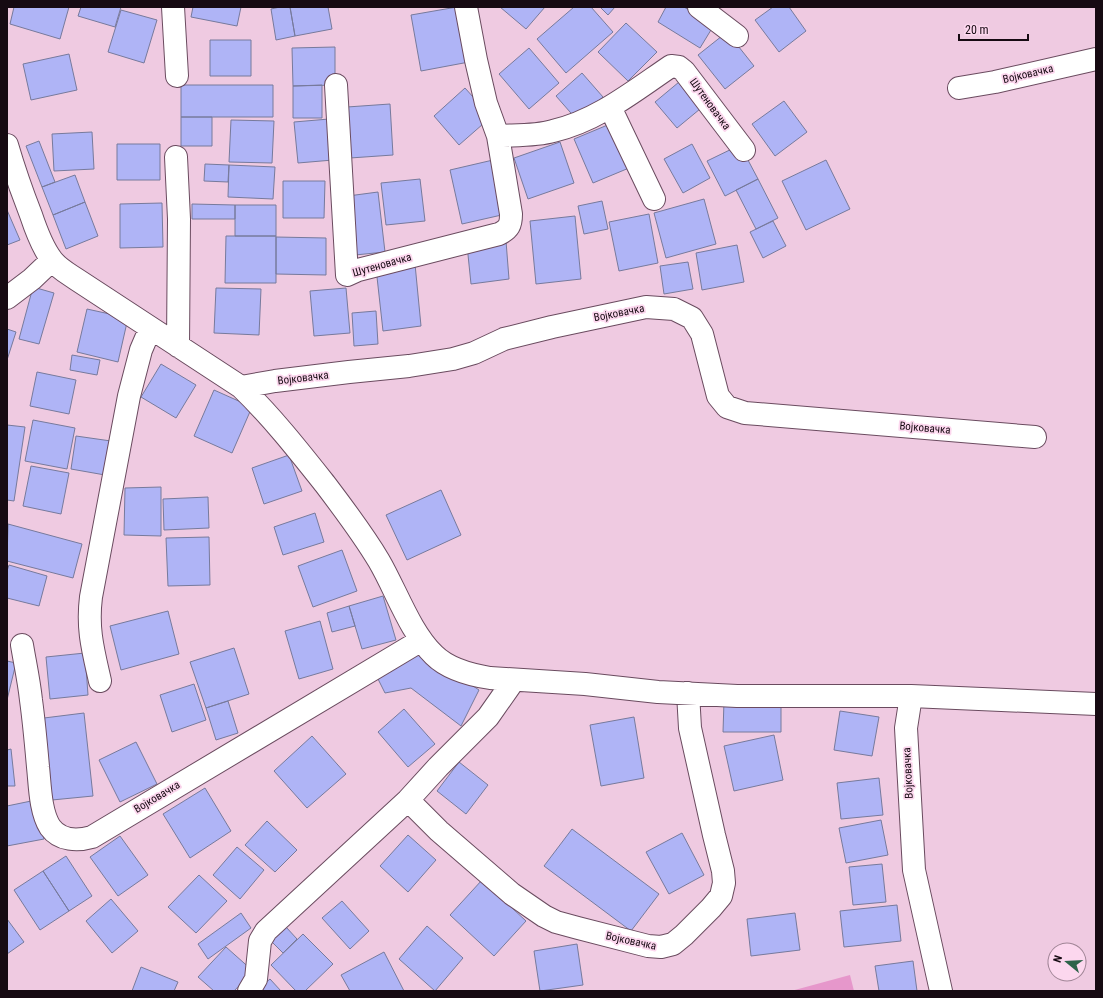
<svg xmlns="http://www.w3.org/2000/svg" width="1103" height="998" font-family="'Roboto Condensed',sans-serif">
	<rect width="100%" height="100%" fill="#efcae1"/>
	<path fill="#e697cb" d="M 850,975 L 854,991 L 791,991 Z"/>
	<path fill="#afb4f6" stroke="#777a9c" d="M 14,7 L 69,7 L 60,39 L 10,24 Z
		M 81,7 L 121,7 L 115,27 L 78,16 Z
		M 193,7 L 241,7 L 237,26 L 191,17 Z
		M 280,7 L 290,7 L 295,36 L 276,40 L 271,9 Z
		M 290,7 L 328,7 L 332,29 L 295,36 Z
		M 457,7 L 469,62 L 421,71 L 411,15 Z
		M 500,7 L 545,7 L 526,29 Z
		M 574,7 L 591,7 L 613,32 L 566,73 L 537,39 Z
		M 600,7 L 615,7 L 608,15 Z
		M 666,7 L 684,7 L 714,25 L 700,48 L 658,22 Z
		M 773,7 L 789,7 L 806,31 L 779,52 L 755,20 Z
		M 121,10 L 157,20 L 144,63 L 108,52 Z
		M 626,23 L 657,52 L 628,81 L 598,52 Z
		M 727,32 L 754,66 L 725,89 L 698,55 Z
		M 210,40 L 251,40 L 251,76 L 210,76 Z
		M 335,47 L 335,85 L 293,86 L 292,48 Z
		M 529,48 L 559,83 L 529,109 L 499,74 Z
		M 69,54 L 77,90 L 31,100 L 23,64 Z
		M 582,73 L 603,97 L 577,120 L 556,96 Z
		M 679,82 L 700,109 L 677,128 L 655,102 Z
		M 181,85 L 273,85 L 273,117 L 181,117 Z
		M 322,85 L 322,118 L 293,118 L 293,86 Z
		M 465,88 L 491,117 L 459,145 L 434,116 Z
		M 784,101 L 807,132 L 775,156 L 752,124 Z
		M 390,104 L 393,155 L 350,158 L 347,107 Z
		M 181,117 L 212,117 L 212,146 L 181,146 Z
		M 329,119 L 333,160 L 298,163 L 294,122 Z
		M 231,120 L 274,121 L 272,163 L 229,162 Z
		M 610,124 L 629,168 L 593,183 L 574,139 Z
		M 92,132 L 94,169 L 54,171 L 52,134 Z
		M 39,141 L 55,182 L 42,187 L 26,146 Z
		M 560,142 L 574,183 L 528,199 L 514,158 Z
		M 117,144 L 160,144 L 160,180 L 117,180 Z
		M 692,144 L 710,178 L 683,193 L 664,159 Z
		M 740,145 L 758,179 L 725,196 L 707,161 Z
		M 493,160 L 506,214 L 462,224 L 450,170 Z
		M 826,160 L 850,209 L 806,230 L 782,181 Z
		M 205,164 L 229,165 L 228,182 L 204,181 Z
		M 229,165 L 275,167 L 273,199 L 228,197 Z
		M 75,175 L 85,202 L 53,215 L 42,187 Z
		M 420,179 L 425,221 L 386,225 L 381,183 Z
		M 758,179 L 778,218 L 756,229 L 736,190 Z
		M 283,181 L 325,181 L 324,218 L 283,218 Z
		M 378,192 L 385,252 L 355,255 L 348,196 Z
		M 704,199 L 716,244 L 666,258 L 654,213 Z
		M 602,201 L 608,229 L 584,234 L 578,206 Z
		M 85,202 L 98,236 L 66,249 L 53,215 Z
		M 162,203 L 163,247 L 120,248 L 120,204 Z
		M 192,204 L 235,205 L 235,219 L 192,219 Z
		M 235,205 L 276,205 L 276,236 L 235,236 Z
		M 7,210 L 20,240 L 7,245 Z
		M 649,214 L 658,263 L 619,271 L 609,222 Z
		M 575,216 L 581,279 L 536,284 L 530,221 Z
		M 773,221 L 786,246 L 763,258 L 750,232 Z
		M 226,236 L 276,236 L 276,283 L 225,283 Z
		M 276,237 L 326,238 L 326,275 L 276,274 Z
		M 506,241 L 509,279 L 471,284 L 467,245 Z
		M 737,245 L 744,282 L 702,290 L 696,253 Z
		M 688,262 L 693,289 L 664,294 L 660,266 Z
		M 415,264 L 421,326 L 383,331 L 376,268 Z
		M 33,287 L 54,293 L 39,344 L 19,339 Z
		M 216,288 L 261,289 L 259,335 L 214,333 Z
		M 346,288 L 350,333 L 314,336 L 310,291 Z
		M 87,309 L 128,318 L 118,362 L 77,352 Z
		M 376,311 L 378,344 L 354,346 L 352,313 Z
		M 7,329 L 16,332 L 7,360 Z
		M 72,355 L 100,360 L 97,375 L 70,370 Z
		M 161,364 L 196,385 L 176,418 L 141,397 Z
		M 37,372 L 76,380 L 69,414 L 30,406 Z
		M 214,390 L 252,407 L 232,453 L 194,436 Z
		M 33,420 L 75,428 L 67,469 L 25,461 Z
		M 7,425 L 25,427 L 14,501 L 7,500 Z
		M 76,436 L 111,441 L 105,475 L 71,469 Z
		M 289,455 L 302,491 L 264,504 L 252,468 Z
		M 31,466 L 69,473 L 61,514 L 23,506 Z
		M 161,487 L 161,536 L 124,535 L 125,488 Z
		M 441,490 L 461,535 L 407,560 L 386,515 Z
		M 208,497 L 209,528 L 164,530 L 163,499 Z
		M 315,513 L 324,542 L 283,555 L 274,527 Z
		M 8,524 L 82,544 L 73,578 L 7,561 Z
		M 209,537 L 210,585 L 168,586 L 166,538 Z
		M 342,550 L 357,591 L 313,607 L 298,566 Z
		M 9,565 L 47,576 L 39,606 L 7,598 L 7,571 Z
		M 383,596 L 396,640 L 362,649 L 349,606 Z
		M 349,606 L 355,626 L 332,632 L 327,613 Z
		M 168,611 L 179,654 L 121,670 L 110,626 Z
		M 320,621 L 333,669 L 299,679 L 285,631 Z
		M 415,647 L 479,690 L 461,726 L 411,688 L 385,693 L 374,671 Z
		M 234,648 L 249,694 L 206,708 L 190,662 Z
		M 85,653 L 88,695 L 50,699 L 46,657 Z
		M 7,661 L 16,663 L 7,700 Z
		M 194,684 L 206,720 L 172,732 L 160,695 Z
		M 228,701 L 238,733 L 216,740 L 206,708 Z
		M 724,701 L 781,702 L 781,732 L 723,732 Z
		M 404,709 L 435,744 L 408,767 L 378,732 Z
		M 840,711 L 879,717 L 872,756 L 834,750 Z
		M 84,713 L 93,796 L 52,800 L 44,718 Z
		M 634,717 L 644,778 L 601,786 L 590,725 Z
		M 774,735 L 783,780 L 734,791 L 724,746 Z
		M 312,736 L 346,774 L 307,808 L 274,771 Z
		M 136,742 L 157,784 L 120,802 L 99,760 Z
		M 11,749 L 15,786 L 7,786 L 7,750 Z
		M 459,762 L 488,785 L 466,814 L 437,791 Z
		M 879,778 L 883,815 L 841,819 L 837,783 Z
		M 205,788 L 231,831 L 190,858 L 163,814 Z
		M 36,800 L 44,839 L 7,846 L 7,806 Z
		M 881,820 L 888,855 L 846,863 L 839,828 Z
		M 267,821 L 297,850 L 275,872 L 245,845 Z
		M 572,829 L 659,894 L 631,931 L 544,866 Z
		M 682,833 L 704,875 L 669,894 L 646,852 Z
		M 408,835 L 436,860 L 408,892 L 380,866 Z
		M 120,836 L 148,875 L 118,896 L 90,857 Z
		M 237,847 L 264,870 L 240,899 L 213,875 Z
		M 66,856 L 92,896 L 69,911 L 43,871 Z
		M 882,864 L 886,902 L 853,905 L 849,867 Z
		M 43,871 L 69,911 L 40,930 L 14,890 Z
		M 199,875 L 227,901 L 196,933 L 168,907 Z
		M 482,880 L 526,921 L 494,956 L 450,915 Z
		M 111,899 L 138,931 L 112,953 L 86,921 Z
		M 342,901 L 369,931 L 350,949 L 322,918 Z
		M 897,905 L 901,941 L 844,947 L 840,911 Z
		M 241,913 L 251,928 L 208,959 L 198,944 Z
		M 795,913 L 800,950 L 751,956 L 747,919 Z
		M 7,919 L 24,942 L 7,954 Z
		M 427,926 L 463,958 L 435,991 L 399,959 Z
		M 286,927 L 297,939 L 283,953 L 271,941 Z
		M 303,934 L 333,964 L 305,991 L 296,991 L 271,965 Z
		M 577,944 L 583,985 L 540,991 L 534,951 Z
		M 226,947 L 253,971 L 234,991 L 214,991 L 198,977 Z
		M 384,952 L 404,991 L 350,991 L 341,975 Z
		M 913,961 L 917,991 L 879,991 L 875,966 Z
		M 141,967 L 178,982 L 174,991 L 132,991 Z
		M 270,979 L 281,991 L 256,991 Z"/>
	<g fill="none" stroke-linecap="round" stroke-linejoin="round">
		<defs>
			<path id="minor" d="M 173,7 L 177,76
				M 699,7 L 737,36
				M 336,85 L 347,275 L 358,270 L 499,234 C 509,229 511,225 511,214 L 498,136 L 486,103 L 476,60 L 466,7
				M 959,88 L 995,82 L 1096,59
				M 610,107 L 654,199
				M 498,136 C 516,135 536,136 553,131 C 597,121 634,91 671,66 L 679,67 L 684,71 L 744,150
				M 7,145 C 14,169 22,192 31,215 C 36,230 42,247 52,260 C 58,268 67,273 76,279 L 241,387 C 272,417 298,450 325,484 C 344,509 363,534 379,561 C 396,590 410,632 434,655 C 448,669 471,675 490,678 L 585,684 L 658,692 L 737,696 L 911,696 L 1096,704
				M 176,157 L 179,219 L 178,346
				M 7,298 L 32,279 L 52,260
				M 241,387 L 275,381 L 349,372 L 409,366 L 453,359 L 474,353 L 504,339 L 552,327 L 646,307 L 674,309 L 692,318 L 702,334 L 718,396 L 727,407 L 745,413 L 1035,437
				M 22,645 C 25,663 29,681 31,700 C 34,722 36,744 38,767 C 40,785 40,811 50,827 C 60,841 78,841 92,837 L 420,641
				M 100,681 C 93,650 87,629 91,597 L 129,396 L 141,350 L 150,329
				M 911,696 L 906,728 L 914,870 L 941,991
				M 408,800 L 439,831 L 512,894 L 544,916 L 556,922 L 578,928 L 648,946 L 661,947 L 673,944 L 684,935 L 711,908 L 721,896 L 724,883 L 723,871 L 714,835 L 690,728 L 688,693
				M 249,991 L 256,979 L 260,941 L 266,931 L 408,800 L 438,767 L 488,717 L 514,680"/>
		</defs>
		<use href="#minor" stroke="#6a4b5f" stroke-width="24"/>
		<use href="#minor" stroke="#fff" stroke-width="22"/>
	</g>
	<g text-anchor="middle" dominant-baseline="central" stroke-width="3.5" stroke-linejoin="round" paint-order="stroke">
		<g font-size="11" fill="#160a12" stroke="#fcd7ee">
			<text transform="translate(1028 74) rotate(-13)">Војковачка</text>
			<text transform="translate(710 104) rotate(54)">Шутеновачка</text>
			<text transform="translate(382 265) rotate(-16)">Шутеновачка</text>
			<text transform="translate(619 313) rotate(-11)">Војковачка</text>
			<text transform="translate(303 378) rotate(-7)">Војковачка</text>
			<text transform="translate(925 428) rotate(5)">Војковачка</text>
			<text transform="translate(908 773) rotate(-93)">Војковачка</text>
			<text transform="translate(157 797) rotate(-31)">Војковачка</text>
			<text transform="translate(631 941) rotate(12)">Војковачка</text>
		</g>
	</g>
	<rect width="1103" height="998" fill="none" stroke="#160a12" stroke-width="16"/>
	<g transform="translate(1067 962) rotate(288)"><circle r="19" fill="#fcd7ee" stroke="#a08596"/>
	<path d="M0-3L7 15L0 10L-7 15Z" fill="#2d6349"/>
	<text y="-6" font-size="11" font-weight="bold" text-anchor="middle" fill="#160a12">N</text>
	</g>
	<path d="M959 34v6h69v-6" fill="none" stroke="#160a12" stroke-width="2"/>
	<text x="965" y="34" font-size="12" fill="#160a12" stroke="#fcd7ee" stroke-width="3" paint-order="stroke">20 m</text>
</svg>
